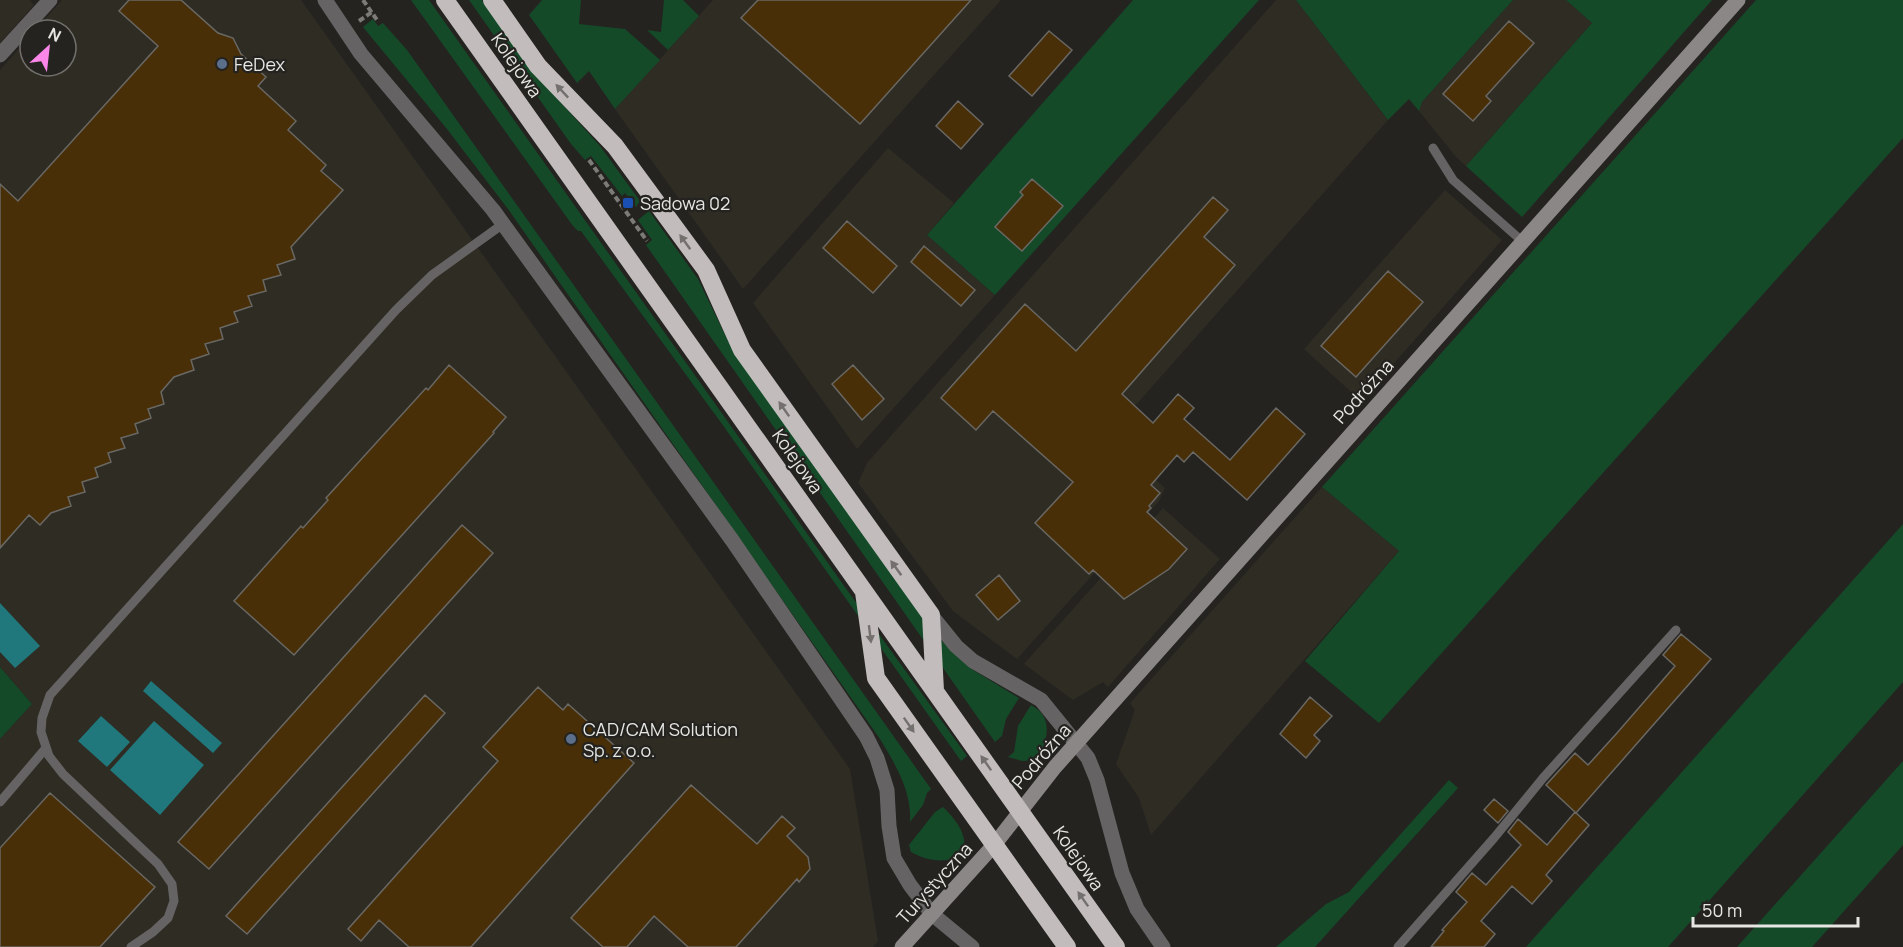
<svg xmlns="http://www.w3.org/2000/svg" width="1903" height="947" font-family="Manrope,sans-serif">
	<rect width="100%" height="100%" fill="#242320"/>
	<path fill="#2e2c23" d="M 0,0 L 29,0 L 34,5 L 0,43 Z
		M 62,0 L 301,0 L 850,769 L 878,941 L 873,947 L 0,947 L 0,739 L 32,704 L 0,667 L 0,70 L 30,36 L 30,66 L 66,66 L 66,30 L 35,30 Z
		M 713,0 L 1001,0 L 743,289 L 615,109 Z
		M 1276,0 L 1296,0 L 1388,120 L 1135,406 L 1115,443 L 1165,488 L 1159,501 L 1017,659 L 953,611 L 858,483 L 867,463 Z
		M 1513,0 L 1566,0 L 1592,23 L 1466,166 L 1457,158 L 1419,111 L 1422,102 Z
		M 888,148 L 954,203 L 927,235 L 995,295 L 857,449 L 753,303 Z
		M 1445,190 L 1502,240 L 1361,401 L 1304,349 Z
		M 1322,487 L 1399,551 L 1151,835 L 1139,798 L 1116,764 L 1135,710 L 1130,703 Z
		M 1163,508 L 1220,559 L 1108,687 L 1103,682 L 1073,700 L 1024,664 Z"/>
	<path fill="#154a29" d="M 411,0 L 429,0 L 847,590 L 967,756 L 961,761 L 722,424 L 581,231 L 578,231 L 573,226 Z
		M 469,0 L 482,0 L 546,86 L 600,146 L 640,201 L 636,207 L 625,193 L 622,196 L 591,156 L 585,160 L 571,144 Z
		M 542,0 L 581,0 L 579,24 L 625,29 L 660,60 L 615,109 L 589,71 L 577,83 L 529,15 Z
		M 664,0 L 683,0 L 699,16 L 668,50 L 647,30 L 661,32 Z
		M 1133,0 L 1259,0 L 995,295 L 927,235 Z
		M 1296,0 L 1513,0 L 1422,102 L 1419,111 L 1409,99 L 1388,120 Z
		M 1566,0 L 1712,0 L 1522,217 L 1466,166 L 1592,23 Z
		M 1756,0 L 1903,0 L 1903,138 L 1379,723 L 1305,661 L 1399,551 L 1322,487 Z
		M 373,19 L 378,26 L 383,23 L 407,50 L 931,789 L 927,793 L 923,805 L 910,822 C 912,791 895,764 880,739 L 508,209 L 447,129 L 363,27 Z
		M 649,211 L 698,279 L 728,341 L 755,382 L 935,635 L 973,670 L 1019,698 L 1006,719 L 1002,736 L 995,742 L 646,245 L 652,240 L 638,220 Z
		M 1903,524 L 1903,682 L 1668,947 L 1526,947 Z
		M 0,667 L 32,704 L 0,739 Z
		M 1031,705 C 1054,717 1048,740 1037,760 L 1022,761 L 1008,757 L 1014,752 L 1018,726 Z
		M 1903,761 L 1903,845 L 1812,947 L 1737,947 Z
		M 1449,780 L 1458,788 L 1315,947 L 1276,947 L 1326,904 L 1349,892 Z
		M 943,807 C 956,820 969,835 963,855 C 946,864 927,861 911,852 L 909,845 L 935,812 Z"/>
	<path fill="#21787c" d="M 0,603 L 40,646 L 15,668 L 0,652 Z
		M 151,681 L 222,743 L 213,753 L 143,691 Z
		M 101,716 L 130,742 L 107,767 L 78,741 Z
		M 154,721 L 204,765 L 160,815 L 110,770 Z"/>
	<path fill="#482f07" stroke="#6a6864" stroke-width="1.5" d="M 129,0 L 181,0 L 218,33 L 233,38 L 241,54 L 266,77 L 258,86 L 296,121 L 288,130 L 326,165 L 321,171 L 343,190 L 291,247 L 295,259 L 277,265 L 281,275 L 263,280 L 266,291 L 248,296 L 252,306 L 234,312 L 238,322 L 220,328 L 223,339 L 205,344 L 209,354 L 191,360 L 194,370 L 174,377 L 161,392 L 164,404 L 148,409 L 151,418 L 135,424 L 138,433 L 121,438 L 125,448 L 108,453 L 111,462 L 95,468 L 98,477 L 82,482 L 85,492 L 68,497 L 71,506 L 51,513 L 40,525 L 29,515 L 0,548 L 0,184 L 18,201 L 158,46 L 119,11 Z
		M 758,0 L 971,0 L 860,124 L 741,18 Z
		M 1509,21 L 1534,43 L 1486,96 L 1491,101 L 1473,121 L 1443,94 Z
		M 1049,31 L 1072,50 L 1032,96 L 1009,76 Z
		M 958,101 L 983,124 L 961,149 L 936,126 Z
		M 1032,179 L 1063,206 L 1022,251 L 995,227 L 1023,195 L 1020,192 Z
		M 1213,197 L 1228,210 L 1204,237 L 1235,265 L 1122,394 L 1153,423 L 1178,394 L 1194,408 L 1184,419 L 1230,460 L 1276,408 L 1305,434 L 1247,500 L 1193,452 L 1184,462 L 1177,455 L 1151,485 L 1160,493 L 1149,506 L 1151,508 L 1147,512 L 1187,549 L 1169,569 L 1124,599 L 1093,570 L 1089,574 L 1035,523 L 1073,482 L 993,411 L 976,430 L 941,398 L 1025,304 L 1076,351 Z
		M 847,221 L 897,266 L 873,293 L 823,248 Z
		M 924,246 L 975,290 L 961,306 L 911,262 Z
		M 1388,271 L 1423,302 L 1356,377 L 1321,346 Z
		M 449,365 L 506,417 L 493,432 L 494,433 L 294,655 L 234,601 L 301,526 L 303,528 L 328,500 L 326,498 L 426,388 L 428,390 Z
		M 853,365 L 884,399 L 862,420 L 832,384 Z
		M 462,525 L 493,553 L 209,869 L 178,842 Z
		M 999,575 L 1020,601 L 998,620 L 976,595 Z
		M 1681,634 L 1711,659 L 1576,813 L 1546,785 L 1575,753 L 1588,765 L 1617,733 L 1675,666 L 1663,655 Z
		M 538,687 L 563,710 L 568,704 L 634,763 L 471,947 L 409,947 L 379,920 L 361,941 L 348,929 L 498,761 L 483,747 Z
		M 425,695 L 445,713 L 247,934 L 226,916 Z
		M 1310,697 L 1332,716 L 1314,735 L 1320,741 L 1306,758 L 1280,734 Z
		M 691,785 L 757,844 L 782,816 L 795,828 L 787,836 L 808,857 L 810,869 L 799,882 L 797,879 L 736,947 L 688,947 L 654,916 L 627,947 L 603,947 L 571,918 Z
		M 50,793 L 155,887 L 100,947 L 0,947 L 0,848 Z
		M 1494,799 L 1508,811 L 1498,823 L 1484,810 Z
		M 1575,812 L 1589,825 L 1546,875 L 1552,881 L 1532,904 L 1512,886 L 1481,921 L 1495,934 L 1484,947 L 1431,947 L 1444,931 L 1442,930 L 1467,902 L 1456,892 L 1472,873 L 1486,885 L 1521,845 L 1508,832 L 1518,819 L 1547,845 Z"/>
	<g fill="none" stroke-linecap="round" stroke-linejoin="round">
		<path stroke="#7c7b78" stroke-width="4" stroke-dasharray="6 3" stroke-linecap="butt" d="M 363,0 L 377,20
			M 359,21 L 372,12
			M 589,160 L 647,241"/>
		<path stroke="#656363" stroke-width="9" d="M 1433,148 L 1453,180 L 1522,241
			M 0,802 L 46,748
			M 131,947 L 153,932 L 168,918 L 174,901 L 172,884 L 158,864 L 63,774 L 49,756 L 41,732 L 42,718 L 50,695 L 396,310 L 432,275 L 503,224
			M 1398,947 L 1494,838 L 1543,778 L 1676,630"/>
		<path stroke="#656363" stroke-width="15" d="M 325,0 L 361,54 L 493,210 L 732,540 L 834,689 L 866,736 L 877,758 L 887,790 L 889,826 L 894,858 L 910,885 L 932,914 L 972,947
			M 0,55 L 50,0
			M 931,615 L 956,646 L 973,661 L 1041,700 L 1088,758 L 1097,780 L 1122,873 L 1137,909 L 1163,947"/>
		<path stroke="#8b8787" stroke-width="15" d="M 902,947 L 994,845 L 1055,767 L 1738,0"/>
		<path stroke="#c2bdbc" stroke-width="18" d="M 445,0 L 1116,947
			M 492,0 L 538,66 L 615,146 L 706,270 L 742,350 L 931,615 L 935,691
			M 864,592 L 876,678 L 1067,947"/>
	</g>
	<defs><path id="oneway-solid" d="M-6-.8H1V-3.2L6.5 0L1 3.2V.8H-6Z" transform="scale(1.5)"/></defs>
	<g fill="#73706e">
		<use href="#oneway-solid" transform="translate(562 91) rotate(-133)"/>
		<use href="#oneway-solid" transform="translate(685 242) rotate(-126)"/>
		<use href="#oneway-solid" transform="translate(784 409) rotate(-125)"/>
		<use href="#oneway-solid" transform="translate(896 568) rotate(-126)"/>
		<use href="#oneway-solid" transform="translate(870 634) rotate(83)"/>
		<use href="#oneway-solid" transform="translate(909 725) rotate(55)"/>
		<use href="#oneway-solid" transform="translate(986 763) rotate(-125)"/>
		<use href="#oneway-solid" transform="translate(1083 899) rotate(-125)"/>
	</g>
	<g fill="#5c6f8a" stroke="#242320" stroke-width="2">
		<circle cx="222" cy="64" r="6"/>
		<circle cx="571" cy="739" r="6"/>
	</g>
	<rect fill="#1a4fb4" stroke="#242320" stroke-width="2" x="622" y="197" width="12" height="12" rx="3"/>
	<g text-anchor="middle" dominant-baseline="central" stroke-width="4.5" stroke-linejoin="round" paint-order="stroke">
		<g font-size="18" fill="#e6e6e3" stroke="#242320" text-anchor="start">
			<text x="234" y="64">FeDex</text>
			<text x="640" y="203">Sadowa 02</text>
			<text x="583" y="729">CAD/CAM Solution<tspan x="583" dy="21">Sp. z o.o.</tspan></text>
		</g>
		<g font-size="18" fill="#e6e6e3" stroke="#242320">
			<text transform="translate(517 65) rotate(55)">Kolejowa</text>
			<text transform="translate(1363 391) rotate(-48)">Podróżna</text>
			<text transform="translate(798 461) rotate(55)">Kolejowa</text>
			<text transform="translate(1041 756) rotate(-49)">Podróżna</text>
			<text transform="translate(1079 858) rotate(55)">Kolejowa</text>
			<text transform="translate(934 883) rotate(-48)">Turystyczna</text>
		</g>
	</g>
	<g transform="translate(48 48) rotate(27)"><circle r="28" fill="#242320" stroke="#72716e" stroke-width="1.5"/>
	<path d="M0-4.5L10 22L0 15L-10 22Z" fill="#fa87e7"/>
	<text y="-9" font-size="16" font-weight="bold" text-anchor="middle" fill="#e6e6e3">N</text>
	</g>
	<path d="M1693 917v9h165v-9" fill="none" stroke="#e6e6e3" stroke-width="3"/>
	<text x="1702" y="917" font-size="18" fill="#e6e6e3" stroke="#242320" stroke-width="4.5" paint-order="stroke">50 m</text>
</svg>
